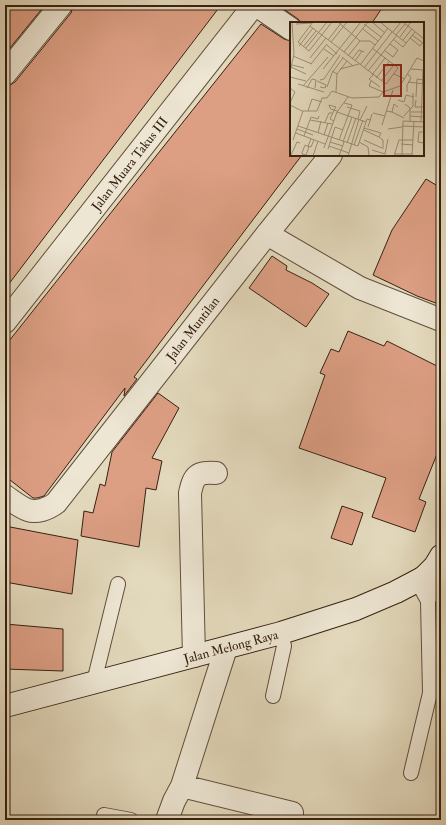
<svg xmlns="http://www.w3.org/2000/svg" width="446" height="825" font-family="'IM FELL Double Pica',serif">
	<rect width="100%" height="100%" fill="#e3d9bc"/>
	<filter id="stains"><feTurbulence type="fractalNoise" baseFrequency=".005" numOctaves="4"/><feColorMatrix values="0 0 0 0 .2 0 0 0 0 .09 0 0 0 0 .02 0 0 0 .5 -.17"/></filter>
	<radialGradient id="worn" r=".72"><stop offset=".6" stop-color="#630" stop-opacity="0"/><stop offset="1" stop-color="#630" stop-opacity=".3"/></radialGradient>
	<path fill="#dd9f84" stroke="#372011" d="M 5,5 L 45,5 L 5,54 Z
		M 73,5 L 221,5 L 5,289 L 5,86 L 10,85 L 15,82 L 71,13 L 73,7 Z
		M 278,5 L 384,5 L 372,23 L 302,23 L 298,19 Z
		M 261,24 L 284,39 L 291,41 L 291,155 L 302,155 L 134,377 L 137,379 L 124,396 L 125,388 L 44,496 L 37,498 L 33,498 L 5,476 L 5,346 Z
		M 426,179 L 441,188 L 441,305 L 417,296 L 373,275 L 392,230 Z
		M 272,256 L 287,266 L 286,270 L 312,283 L 329,294 L 306,327 L 249,288 Z
		M 348,331 L 384,346 L 387,341 L 441,368 L 441,444 L 419,499 L 426,502 L 415,532 L 372,517 L 386,478 L 299,448 L 325,375 L 320,373 L 331,349 L 339,352 Z
		M 158,393 L 179,408 L 152,458 L 162,461 L 156,490 L 146,488 L 139,547 L 81,536 L 84,511 L 93,513 L 100,484 L 105,486 L 112,452 Z
		M 342,506 L 363,513 L 352,545 L 331,538 Z
		M 5,526 L 78,540 L 72,594 L 5,582 Z
		M 5,624 L 63,629 L 63,671 L 5,669 Z"/>
	<g fill="none" stroke-linecap="round" stroke-linejoin="round">
		<defs>
			<path id="lane" d="M 94,682 L 118,584
				M 273,696 L 284,646 L 281,633
				M 411,773 L 430,693 L 428,601 L 417,581
				M 104,815 L 131,820"/>
			<path id="street" d="M 256,5 L 291,29
				M 5,74 L 61,5
				M 267,234 L 360,288 L 441,320
				M 5,322 L 254,5
				M 5,496 C 11,500 21,508 28,510 C 37,513 48,509 56,503 L 267,234 L 331,155
				M 424,577 L 441,592
				M 194,656 L 190,493 C 194,475 197,472 216,473
				M 182,786 L 292,813
				M 167,820 L 174,801 L 182,786 L 226,648"/>
			<path id="secondary" d="M 5,706 L 281,633 L 356,609 L 396,592 L 417,581 L 424,577 L 435,566 L 441,556"/>
		</defs>
		<use href="#lane" stroke="#624e3c" stroke-width="16"/>
		<use href="#street" stroke="#624e3c" stroke-width="24"/>
		<use href="#secondary" stroke="#372011" stroke-width="24"/>
		<use href="#lane" stroke="#ede6d3" stroke-width="14"/>
		<use href="#street" stroke="#ede6d3" stroke-width="22"/>
		<use href="#secondary" stroke="#ede6d3" stroke-width="22"/>
	</g>
	<g text-anchor="middle" dominant-baseline="central" stroke-width="4" stroke-linejoin="round" paint-order="stroke">
		<g font-size="13" fill="#372011" stroke="#ede6d3">
			<text transform="translate(130 164) rotate(-52)">Jalan Muara Takus III</text>
			<text transform="translate(193 329) rotate(-52)">Jalan Muntilan</text>
			<text transform="translate(231 647) rotate(-15)">Jalan Melong Raya</text>
		</g>
	</g>
	<g transform="translate(290 22)">
		<rect width="134" height="134" fill="#e3d9bc"/>
		<path fill="none" stroke="#9e8f78" stroke-width="1" d="M 23,0 L 8,20 L 19,29 L 42,0M 48,0 L 70,19 L 80,19 L 85,23M 82,0 L 95,11M 90,0 L 116,21M 113,0 L 134,17M 6,2 L 22,1M 74,2 L 91,15M 20,4 L 96,62 L 108,46 L 82,26M 73,7 L 88,19M 103,10 L 111,0M 106,13 L 115,2M 122,13 L 133,21M 110,15 L 121,0M 120,16 L 130,24 L 134,19M 103,17 L 113,25 L 125,10M 38,18 L 52,0M 113,18 L 122,7M 41,20 L 57,0M 37,23 L 47,32M 9,24 L 23,6M 13,25 L 26,9M 16,26 L 37,0M 34,27 L 44,34M 94,28 L 103,35 L 108,28 L 100,22M 54,30 L 78,0M 3,34 L 22,42M 58,34 L 70,19M 52,35 L 63,44M 20,36 L 36,16M 62,37 L 69,28 L 74,30M 65,39 L 72,29M 21,42 L 37,22M 2,43 L 14,46M 70,43 L 98,6M 1,45 L 16,52M 74,46 L 102,10M 33,47 L 71,0M 50,47 L 69,42M 121,47 L 134,48M 42,49 L 47,52 L 46,70M 78,49 L 107,13M 0,50 L 4,32 L 2,0M 47,52 L 57,39M 104,52 L 115,57M 82,53 L 95,36M 83,53 L 79,57 L 90,65M 0,55 L 16,59M 86,56 L 99,40M 30,58 L 34,57 L 50,33M 27,59 L 36,63 L 35,66 L 30,65M 81,59 L 79,64 L 93,70M 91,59 L 104,43M 118,60 L 134,62M 8,62 L 34,70M 13,64 L 38,35M 37,65 L 42,51 L 53,36M 0,66 L 5,70 L 0,81M 17,66 L 22,57 L 26,58 L 25,66M 117,70 L 117,63 L 121,56 L 118,52M 126,75 L 127,57 L 134,58M 108,78 L 114,80 L 116,73 L 124,75M 126,78 L 125,85 L 134,85M 115,82 L 120,86 L 120,99M 0,83 L 12,89 L 27,89 L 32,76 L 37,76 L 42,69 L 62,76 L 89,75 L 93,70 L 110,64 L 127,36 L 134,39M 57,85 L 70,89 L 68,97M 18,89 L 22,77 L 32,80M 96,89 L 102,90 L 104,82 L 108,85M 47,90 L 76,100M 102,90 L 114,96M 121,90 L 134,90M 83,91 L 95,94M 114,94 L 123,84 L 123,71M 120,94 L 134,95M 20,98 L 42,102M 70,98 L 77,84M 44,99 L 40,97 L 44,88 L 46,85 L 39,83 L 40,86 L 41,87 L 47,89 L 48,89M 35,100 L 39,91 L 42,91M 131,100 L 133,48M 92,103 L 103,68M 8,104 L 38,114M 112,104 L 134,105M 78,105 L 82,92M 7,107 L 23,113M 98,107 L 112,105M 74,108 L 89,115 L 91,111 L 74,106M 134,110 L 129,110 L 128,120 L 134,121M 6,111 L 35,122M 28,111 L 31,99M 34,113 L 38,101M 14,114 L 21,95 L 28,97 L 29,94M 38,114 L 68,124 L 77,97 L 81,98M 89,115 L 93,118 L 93,127M 21,117 L 18,124 L 21,125 L 24,118M 3,118 L 13,89M 49,118 L 62,83 L 54,81M 74,118 L 92,126M 40,120 L 53,124M 53,120 L 62,95M 69,120 L 78,125 L 79,134M 57,121 L 66,96M 111,122 L 123,123M 64,123 L 73,98M 39,124 L 59,131M 34,126 L 47,90 L 58,75M 38,127 L 45,105 L 53,108M 82,128 L 95,132 L 98,117M 105,132 L 122,132M 1,133 L 7,120 L 10,121M 16,134 L 16,133 L 19,125 L 15,123 L 12,131 L 12,132 L 16,133 L 17,134M 23,134 L 28,119M 49,134 L 54,120M 58,134 L 69,97M 104,134 L 109,118 L 123,118M 112,134 L 113,99 L 134,100M 122,134 L 124,99"/>
		<path fill="#8f2418" fill-opacity="0.15" stroke="#8f2418" stroke-width="2" d="M 94,43 L 111,43 L 111,74 L 94,74 Z"/>
		<rect width="134" height="134" fill="none" stroke="#372011" stroke-width="2"/>
	</g>
	<rect width="446" height="825" fill="none" stroke="#e3d9bc" stroke-width="20"/>
	<rect x="6" y="6" width="434" height="813" fill="none" stroke="#372011" stroke-width="2"/>
	<rect x="10" y="10" width="426" height="805" fill="none" stroke="#372011"/>
	<rect width="100%" height="100%" filter="url(#stains)"/>
	<rect width="100%" height="100%" fill="url(#worn)"/>
</svg>
